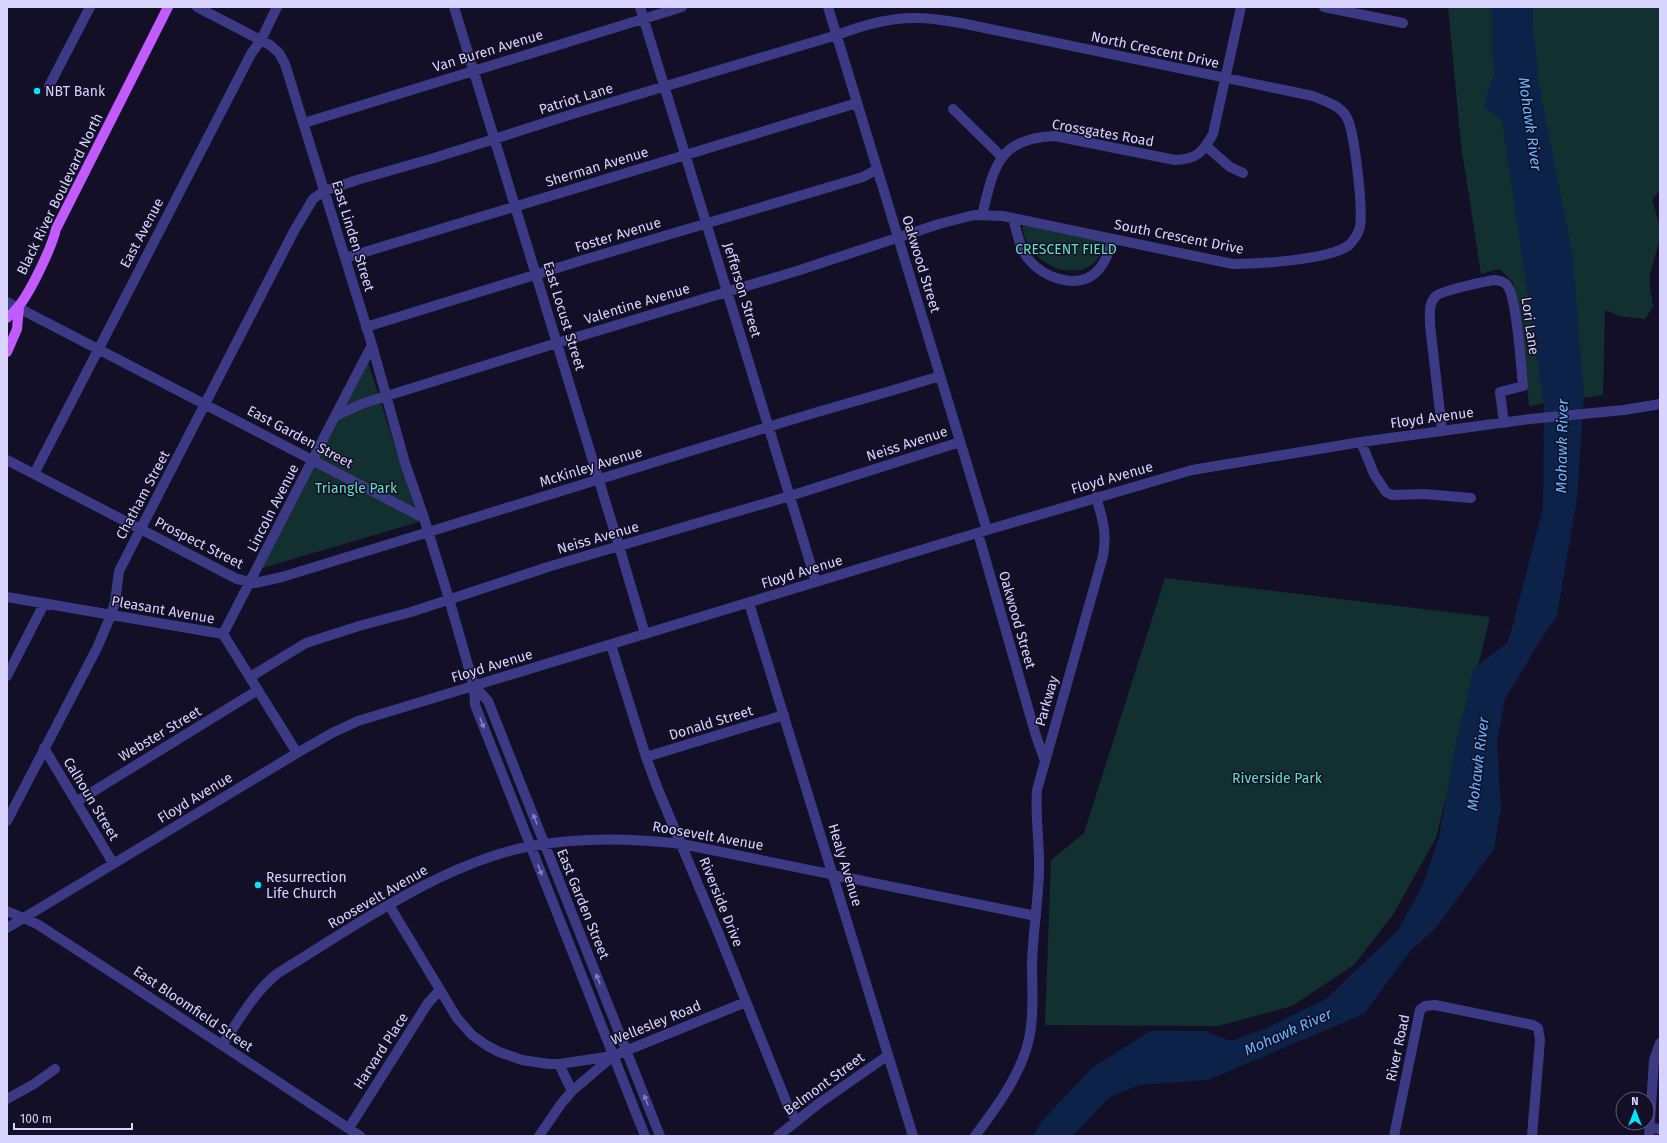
<svg xmlns="http://www.w3.org/2000/svg" width="1667" height="1143" font-family="'Fira Sans',sans-serif">
	<rect width="100%" height="100%" fill="#130f26"/>
	<path fill="#12302f" d="M 1448,7 L 1660,7 L 1660,190 L 1652,200 L 1660,226 L 1660,238 L 1650,274 L 1650,287 L 1653,307 L 1645,319 L 1619,316 L 1605,310 L 1603,395 L 1529,406 L 1520,322 L 1513,282 L 1499,269 L 1481,274 L 1461,145 Z
		M 1023,220 L 1108,238 C 1104,247 1100,260 1090,266 C 1061,283 1018,252 1023,220 Z
		M 366,356 L 419,522 L 262,568 Z
		M 1165,578 L 1490,617 L 1436,838 L 1394,913 L 1354,965 L 1292,1006 L 1218,1026 L 1045,1025 L 1051,860 L 1084,833 Z"/>
	<path fill="#0c2248" d="M 1492,7 L 1533,7 L 1533,29 L 1541,96 L 1573,257 L 1584,396 L 1577,499 L 1557,616 L 1540,641 L 1505,699 L 1497,743 L 1501,809 L 1494,849 L 1435,929 L 1411,950 L 1364,1014 L 1208,1080 L 1139,1085 L 1110,1097 L 1072,1136 L 1033,1136 L 1041,1122 L 1092,1068 L 1150,1031 L 1205,1031 L 1231,1041 L 1264,1029 L 1326,999 L 1399,929 L 1424,882 L 1439,837 L 1454,752 L 1474,668 L 1506,644 L 1510,636 L 1543,507 L 1544,405 L 1502,122 L 1494,114 L 1484,108 L 1487,93 L 1494,75 L 1492,49 Z"/>
	<g fill="none" stroke-linecap="round" stroke-linejoin="round">
		<path stroke="#3d3a85" stroke-width="10" d="M 197,7 L 270,45 L 279,53 L 285,64 L 372,345 L 405,463 L 424,518 L 449,599 L 474,686 L 475,705 L 645,1136
			M 454,7 L 619,546 L 645,634
			M 640,7 L 816,582
			M 828,7 L 987,530
			M 1324,7 L 1403,23
			M 49,86 L 90,7
			M 953,109 L 1002,157
			M 304,123 L 682,7
			M 1206,146 L 1230,167 L 1243,173
			M 982,215 C 994,168 997,138 1055,136 L 1175,160 C 1197,159 1202,153 1213,134 L 1241,7
			M 1013,218 C 1017,233 1020,250 1030,261 C 1044,277 1075,289 1094,274 C 1105,265 1109,251 1113,239
			M 345,258 L 857,103
			M 7,302 L 424,518
			M 366,327 L 583,260 L 863,177 L 877,169
			M 335,416 L 372,345
			M 1442,430 L 1430,325 C 1430,315 1428,303 1436,296 C 1441,291 1486,281 1495,280 C 1498,280 1504,282 1506,284 C 1517,294 1521,368 1523,386 L 1500,392 L 1504,423
			M 1361,442 L 1374,474 L 1386,492 L 1392,495 L 1424,494 L 1471,498
			M 7,460 L 237,579 L 255,583 L 282,577 C 444,527 606,478 768,427 C 825,409 883,394 940,376
			M 34,474 L 251,54 L 261,40 L 277,7
			M 978,533 L 1036,736 L 1045,761
			M 7,597 L 223,634
			M 749,603 L 913,1136
			M 223,634 L 297,753
			M 611,645 L 646,757 L 657,787 L 718,932 L 788,1106 L 796,1121
			M 7,676 L 44,604
			M 250,677 L 306,643 L 359,626 L 411,612 L 551,566 L 790,496 L 960,442
			M 474,686 L 488,701 L 660,1136
			M 44,748 L 113,863
			M 646,757 L 784,715
			M 76,802 L 258,690
			M 7,821 L 97,648 L 111,615 L 115,602 L 119,571 L 294,231 L 313,199 L 324,191 L 357,180 L 434,158 L 579,112 L 837,35 C 863,25 890,17 918,18 C 932,18 947,21 961,23 L 1313,96 C 1325,101 1339,105 1346,116 C 1355,130 1363,210 1360,227 C 1358,234 1354,240 1349,245 C 1330,260 1258,264 1233,264 L 1003,216 L 974,215 L 939,224 L 800,270 L 557,343 L 364,403 L 335,416 L 223,634
			M 389,905 L 457,1018 L 472,1035 L 486,1045 L 499,1052 L 522,1060 L 549,1064 L 559,1064 L 613,1056 L 746,1002
			M 7,911 L 37,924 L 125,981 L 360,1136
			M 7,928 L 297,753 L 332,733 L 358,721 L 987,530 L 1192,470 L 1361,442 L 1530,419 L 1624,410 L 1660,404
			M 222,1045 C 239,1020 254,992 278,973 C 355,926 442,863 531,846 C 581,837 632,838 682,844 L 1036,916
			M 559,1064 L 572,1091
			M 7,1099 L 34,1084 L 55,1069
			M 349,1128 L 428,1003 L 440,990
			M 1650,1128 L 1660,1129
			M 539,1136 L 561,1104 L 572,1091 L 613,1056
			M 778,1136 L 818,1104 L 887,1056
			M 975,1136 C 995,1109 1015,1083 1026,1050 C 1035,1022 1032,993 1032,963 C 1033,933 1038,902 1039,872 C 1040,845 1035,818 1037,790 L 1103,556 C 1107,531 1103,521 1096,497
			M 1394,1136 L 1420,1010 L 1425,1006 L 1435,1005 L 1533,1025 L 1538,1028 L 1540,1040 L 1532,1136
			M 1649,1136 L 1654,1060 L 1660,1043"/>
		<path stroke="#c25bff" stroke-width="10" d="M 7,318 C 11,314 15,311 18,307 C 30,293 52,247 56,229 L 168,7
			M 7,352 L 17,329 L 19,307"/>
	</g>
	<defs><path id="oneway-solid" d="M-6-.8H1V-3.2L6.5 0L1 3.2V.8H-6Z"/></defs>
	<g fill="#837fbc">
		<use href="#oneway-solid" transform="translate(482 723) rotate(69)"/>
		<use href="#oneway-solid" transform="translate(535 819) rotate(-111)"/>
		<use href="#oneway-solid" transform="translate(540 870) rotate(68)"/>
		<use href="#oneway-solid" transform="translate(598 979) rotate(-112)"/>
		<use href="#oneway-solid" transform="translate(646 1100) rotate(-112)"/>
	</g>
	<g fill="#00e5ff" stroke="#130f26" stroke-width="1.5">
		<circle cx="37" cy="91" r="4"/>
		<circle cx="258" cy="885" r="4"/>
	</g>
	<g text-anchor="middle" dominant-baseline="central" stroke-width="3" stroke-linejoin="round" paint-order="stroke">
		<g font-size="14" fill="#d9d4ff" stroke="#130f26">
			<text transform="translate(1155 50) rotate(12)">North Crescent Drive</text>
			<text transform="translate(488 51) rotate(-17)">Van Buren Avenue</text>
			<text transform="translate(576 99) rotate(-17)">Patriot Lane</text>
			<text transform="translate(1103 133) rotate(10)">Crossgates Road</text>
			<text transform="translate(597 167) rotate(-17)">Sherman Avenue</text>
			<text transform="translate(60 194) rotate(-64)">Black River Boulevard North</text>
			<text transform="translate(142 233) rotate(-62)">East Avenue</text>
			<text transform="translate(618 235) rotate(-17)">Foster Avenue</text>
			<text transform="translate(353 236) rotate(73)">East Linden Street</text>
			<text transform="translate(1179 237) rotate(11)">South Crescent Drive</text>
			<text transform="translate(921 264) rotate(73)">Oakwood Street</text>
			<text transform="translate(742 290) rotate(73)">Jefferson Street</text>
			<text transform="translate(637 304) rotate(-17)">Valentine Avenue</text>
			<text transform="translate(564 316) rotate(73)">East Locust Street</text>
			<text transform="translate(1530 326) rotate(82)">Lori Lane</text>
			<text transform="translate(1432 418) rotate(-8)">Floyd Avenue</text>
			<text transform="translate(300 437) rotate(28)">East Garden Street</text>
			<text transform="translate(907 444) rotate(-18)">Neiss Avenue</text>
			<text transform="translate(591 467) rotate(-17)">McKinley Avenue</text>
			<text transform="translate(1112 478) rotate(-16)">Floyd Avenue</text>
			<text transform="translate(143 495) rotate(-62)">Chatham Street</text>
			<text transform="translate(273 508) rotate(-63)">Lincoln Avenue</text>
			<text transform="translate(598 538) rotate(-16)">Neiss Avenue</text>
			<text transform="translate(199 543) rotate(27)">Prospect Street</text>
			<text transform="translate(802 572) rotate(-17)">Floyd Avenue</text>
			<text transform="translate(163 610) rotate(10)">Pleasant Avenue</text>
			<text transform="translate(1017 620) rotate(74)">Oakwood Street</text>
			<text transform="translate(492 666) rotate(-17)">Floyd Avenue</text>
			<text transform="translate(1047 701) rotate(-74)">Parkway</text>
			<text transform="translate(711 723) rotate(-17)">Donald Street</text>
			<text transform="translate(160 734) rotate(-31)">Webster Street</text>
			<text transform="translate(195 798) rotate(-31)">Floyd Avenue</text>
			<text transform="translate(91 799) rotate(59)">Calhoun Street</text>
			<text transform="translate(708 836) rotate(10)">Roosevelt Avenue</text>
			<text transform="translate(845 865) rotate(73)">Healy Avenue</text>
			<text transform="translate(378 897) rotate(-30)">Roosevelt Avenue</text>
			<text transform="translate(721 902) rotate(68)">Riverside Drive</text>
			<text transform="translate(583 904) rotate(68)">East Garden Street</text>
			<text transform="translate(193 1009) rotate(34)">East Bloomfield Street</text>
			<text transform="translate(656 1023) rotate(-22)">Wellesley Road</text>
			<text transform="translate(1398 1048) rotate(-78)">River Road</text>
			<text transform="translate(381 1051) rotate(-57)">Harvard Place</text>
			<text transform="translate(824 1084) rotate(-36)">Belmont Street</text>
		</g>
		<g font-size="14" fill="#d9d4ff" stroke="#130f26" text-anchor="start">
			<text x="45" y="91">NBT Bank</text>
			<text x="266" y="877">Resurrection<tspan x="266" dy="16">Life Church</tspan></text>
		</g>
		<g font-size="14" fill="#5fe0c0" stroke="#130f26">
			<text x="1066" y="249">CRESCENT FIELD</text>
			<text x="356" y="488">Triangle Park</text>
			<text x="1277" y="778">Riverside Park</text>
		</g>
		<g font-size="15" font-style="italic" fill="#62b6ff" stroke="#130f26">
			<text transform="translate(1530 124) rotate(82)">Mohawk River</text>
			<text transform="translate(1562 446) rotate(-89)">Mohawk River</text>
			<text transform="translate(1478 764) rotate(-83)">Mohawk River</text>
			<text transform="translate(1288 1032) rotate(-24)">Mohawk River</text>
		</g>
	</g>
	<rect width="1667" height="1143" fill="none" stroke="#d9d4ff" stroke-width="16"/>
	<g transform="translate(1635 1111)"><circle r="19" fill="#130f26" stroke="#625e7d"/>
	<path d="M0-3L7 15L0 10L-7 15Z" fill="#00e5ff"/>
	<text y="-6" font-size="11" font-weight="bold" text-anchor="middle" fill="#d9d4ff">N</text>
	</g>
	<path d="M14 1123v6h118v-6" fill="none" stroke="#d9d4ff" stroke-width="2"/>
	<text x="20" y="1123" font-size="12" fill="#d9d4ff" stroke="#130f26" stroke-width="3" paint-order="stroke">100 m</text>
</svg>
